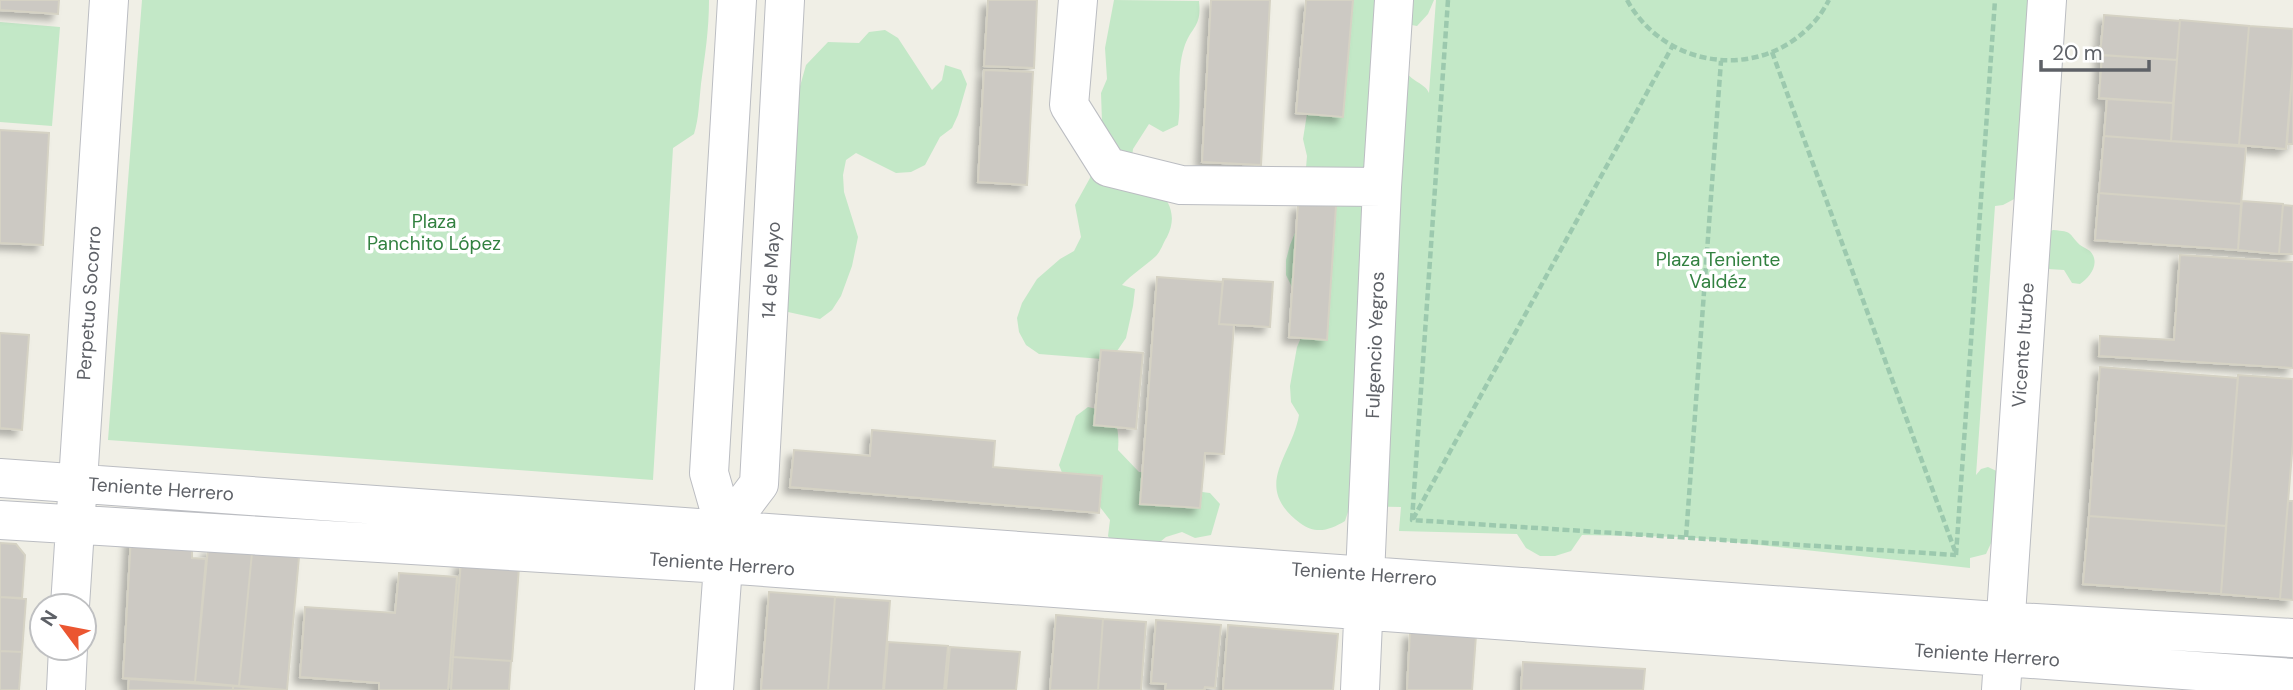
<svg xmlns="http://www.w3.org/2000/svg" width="2293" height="690" font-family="'DM Sans',sans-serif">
	<defs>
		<filter id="shadow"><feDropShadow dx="-6" dy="6" stdDeviation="3.5" flood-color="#0004"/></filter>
	</defs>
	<rect width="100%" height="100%" fill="#f0efe6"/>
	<path fill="#c3e8c7" d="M 142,0 L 709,0 C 709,30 705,55 701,84 C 699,102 699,118 694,134 L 673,148 L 653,480 L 108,440 Z
		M 1114,0 L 1199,1 C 1202,28 1191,26 1184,48 C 1176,72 1182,100 1178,125 L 1163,132 L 1149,124 L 1133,149 L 1131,165 C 1153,185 1184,203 1167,237 C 1163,243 1161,251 1156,256 C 1145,266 1132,274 1122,285 L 1135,289 L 1133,306 L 1126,338 L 1117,351 L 1102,359 L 1039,354 L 1026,345 L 1019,332 L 1017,318 L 1022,303 L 1037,279 L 1060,259 L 1074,251 L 1081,237 L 1075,205 L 1090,178 L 1102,122 L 1101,93 L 1107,79 L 1105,48 Z
		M 1331,0 L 1434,0 L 1428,14 L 1417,26 L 1401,23 C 1402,35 1401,60 1405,70 C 1410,81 1425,83 1429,93 L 1436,0 L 2038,0 L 2018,197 L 2003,205 L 1995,206 L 1976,475 L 1981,469 L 1988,467 L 2003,474 L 1992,541 L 1986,554 L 1970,558 L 1970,568 L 1686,537 L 1582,535 L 1571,551 L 1555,556 L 1540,556 L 1526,548 L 1517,534 L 1399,531 L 1401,507 L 1350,506 L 1345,521 C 1330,530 1316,535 1300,523 C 1251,486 1292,457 1299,415 L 1291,402 L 1290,386 L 1297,347 L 1303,333 L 1293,289 L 1286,275 L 1286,260 L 1290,245 L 1302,216 L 1307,156 L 1303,139 L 1310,95 Z
		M 0,22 L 60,27 L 52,126 L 0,122 Z
		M 885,30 L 898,38 L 932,90 L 942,80 L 945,65 L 961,70 L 967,84 L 958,115 L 952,128 L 940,137 L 925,165 L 911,172 L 896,173 L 856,153 L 846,160 L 843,175 L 844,192 L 858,237 L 852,266 L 841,296 L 832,310 L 820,319 L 788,312 L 780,300 L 793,111 L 806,65 L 828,42 L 859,43 L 869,32 Z
		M 2053,230 C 2074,232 2067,232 2080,245 C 2083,247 2087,249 2090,251 C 2101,263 2090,277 2080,284 L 2072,283 L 2064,270 L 2048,269 L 2042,235 Z
		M 1088,407 C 1115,412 1120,424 1118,450 L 1139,472 L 1154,473 L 1179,489 L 1210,493 L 1220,504 L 1211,535 L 1195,538 L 1182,532 L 1166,537 L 1154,547 L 1116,550 L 1108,536 L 1110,520 L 1100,507 L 1075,491 L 1065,480 L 1059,465 L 1076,416 Z"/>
	<path fill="#ccc9c3" stroke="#d5d2c4" stroke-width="2" filter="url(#shadow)" d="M 0,0 L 59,0 L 58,14 L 0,10 Z
		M 988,0 L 1037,0 L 1034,68 L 984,66 Z
		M 1211,0 L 1270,0 L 1261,165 L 1202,162 Z
		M 1306,0 L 1353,0 L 1343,117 L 1296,113 Z
		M 2104,15 L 2180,21 L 2177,60 L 2100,55 Z
		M 2180,20 L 2249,26 L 2239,145 L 2171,141 Z
		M 2249,26 L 2293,29 L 2293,63 L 2286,149 L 2239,145 Z
		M 2102,55 L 2177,60 L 2173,103 L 2099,98 Z
		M 2293,63 L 2293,144 L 2287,144 Z
		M 984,70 L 1033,72 L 1027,185 L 978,182 Z
		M 2107,99 L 2173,103 L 2171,141 L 2104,136 Z
		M 0,130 L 49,133 L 43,245 L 0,243 Z
		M 2104,136 L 2246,147 L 2241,204 L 2099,193 Z
		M 2099,193 L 2241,204 L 2238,250 L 2095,240 Z
		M 2242,201 L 2283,204 L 2279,254 L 2238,250 Z
		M 1298,204 L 1336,206 L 1327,340 L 1289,337 Z
		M 2283,205 L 2293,206 L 2293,254 L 2279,254 Z
		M 2180,255 L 2293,262 L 2293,368 L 2099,356 L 2100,336 L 2174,340 Z
		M 1157,277 L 1223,282 L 1219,324 L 1234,325 L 1224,454 L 1205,453 L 1200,508 L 1140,504 Z
		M 1223,279 L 1273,282 L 1270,327 L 1219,324 Z
		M 0,333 L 29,335 L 22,430 L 0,428 Z
		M 1101,350 L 1143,353 L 1136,429 L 1094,425 Z
		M 2100,367 L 2238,378 L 2226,526 L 2089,516 Z
		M 2238,375 L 2293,379 L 2293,441 L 2280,599 L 2221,594 Z
		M 872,430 L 995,441 L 993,467 L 1102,476 L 1099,513 L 790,487 L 794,450 L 870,456 Z
		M 2288,501 L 2293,501 L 2293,600 L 2280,599 Z
		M 2089,516 L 2226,526 L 2221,594 L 2083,584 Z
		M 131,537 L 192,544 L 192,558 L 206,559 L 195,682 L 123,678 Z
		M 0,543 L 16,544 L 25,555 L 22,598 L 0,597 Z
		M 208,549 L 252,553 L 239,686 L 195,682 Z
		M 252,553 L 299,557 L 287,690 L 239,686 Z
		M 461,562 L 519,567 L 512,661 L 453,657 Z
		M 399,573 L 457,577 L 448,690 L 379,690 L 379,683 L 300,677 L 305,607 L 395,613 Z
		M 769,592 L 835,597 L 828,690 L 761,690 Z
		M 0,597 L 26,599 L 22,652 L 0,651 Z
		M 835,597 L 890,601 L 883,690 L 828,690 Z
		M 1056,615 L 1103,619 L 1098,690 L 1050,690 Z
		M 1103,619 L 1146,622 L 1141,690 L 1098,690 Z
		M 1156,620 L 1221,625 L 1215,688 L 1205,687 L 1204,690 L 1165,690 L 1166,684 L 1151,683 Z
		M 1228,625 L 1338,634 L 1333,690 L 1223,690 Z
		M 1410,632 L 1476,635 L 1472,690 L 1407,690 Z
		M 888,642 L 948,646 L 944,690 L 884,690 Z
		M 950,647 L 1020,652 L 1016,690 L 946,690 Z
		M 0,651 L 22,652 L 19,690 L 0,690 Z
		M 453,657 L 511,661 L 509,690 L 451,690 Z
		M 1523,662 L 1645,669 L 1643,690 L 1521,690 Z
		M 129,679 L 233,686 L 233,690 L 128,690 Z
		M 233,686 L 275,690 L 233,690 Z"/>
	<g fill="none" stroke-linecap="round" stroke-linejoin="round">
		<defs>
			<path id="minor" d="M 737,0 L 709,473 L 725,529 L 759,484 L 785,0
				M 1078,0 L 1069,105 L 1108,167 L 1181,185 L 1382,187
				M 0,478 L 1983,620 L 2293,638
				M 0,520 L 723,564 L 2293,678
				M 70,606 L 109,0
				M 66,690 L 68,648
				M 714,690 L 725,538
				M 1360,690 L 1382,187 L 1394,0
				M 2001,690 L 2047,0"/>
		</defs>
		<use href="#minor" stroke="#bbbdc2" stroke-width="40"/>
		<path stroke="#9cc9ae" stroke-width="4.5" stroke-dasharray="7 3.5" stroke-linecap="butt" d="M 1448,0 L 1412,520 L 1956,555
			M 1627,0 C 1665,69 1761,82 1814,22 C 1820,16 1825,7 1829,0
			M 1772,52 L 1955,551
			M 1413,519 L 1672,47
			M 1686,537 L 1721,61
			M 1956,555 L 1995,0"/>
		<use href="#minor" stroke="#fff" stroke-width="38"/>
	</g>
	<g text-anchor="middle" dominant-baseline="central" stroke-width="7" stroke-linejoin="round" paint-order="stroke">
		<g font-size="19" fill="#328140" stroke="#fff">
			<text x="434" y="221">Plaza<tspan x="434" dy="22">Panchito López</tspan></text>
			<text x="1718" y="259">Plaza Teniente<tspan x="1718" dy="22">Valdéz</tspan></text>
		</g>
		<g font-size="19" fill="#5e6167" stroke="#fff">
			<text transform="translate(771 270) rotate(-87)">14 de Mayo</text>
			<text transform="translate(89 303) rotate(-86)">Perpetuo Socorro</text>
			<text transform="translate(1375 345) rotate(-88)">Fulgencio Yegros</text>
			<text transform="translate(2023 345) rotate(-86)">Vicente Iturbe</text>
			<text transform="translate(161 489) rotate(4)">Teniente Herrero</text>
			<text transform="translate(722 564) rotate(4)">Teniente Herrero</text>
			<text transform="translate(1364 574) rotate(4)">Teniente Herrero</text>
			<text transform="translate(1987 655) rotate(4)">Teniente Herrero</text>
		</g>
	</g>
	<g transform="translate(63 627) rotate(302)"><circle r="33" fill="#ffffff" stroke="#bfc0c2" stroke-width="2"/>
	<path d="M0-5L12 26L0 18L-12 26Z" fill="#eb5631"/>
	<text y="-10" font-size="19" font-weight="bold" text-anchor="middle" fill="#5e6167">N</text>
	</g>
	<path d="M2041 60v10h108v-10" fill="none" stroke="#5e6167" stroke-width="3.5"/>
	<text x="2052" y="60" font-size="21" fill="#5e6167" stroke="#ffffff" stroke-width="5" paint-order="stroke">20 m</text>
</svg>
